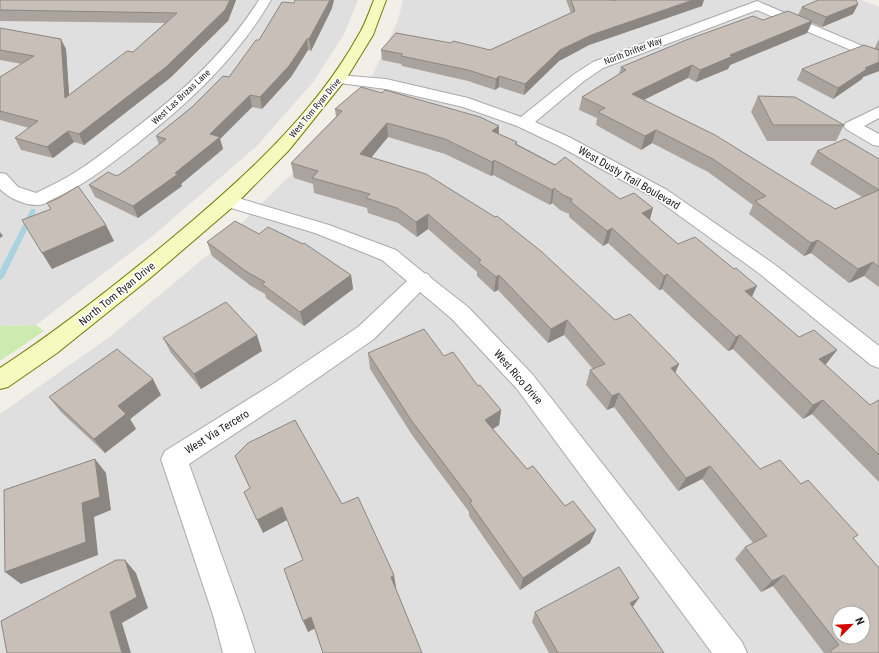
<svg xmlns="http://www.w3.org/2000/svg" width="879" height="653" font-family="'Roboto Condensed',sans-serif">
	<rect width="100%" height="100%" fill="#f2efe9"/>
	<path fill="#e0dfdf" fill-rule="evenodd" d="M 0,0 L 358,0 L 344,34 L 314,81 L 257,146 L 155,234 L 36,325 L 0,326 Z
		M 403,0 L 862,0 L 879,7 L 879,653 L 0,653 L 0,414 L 108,338 L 216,248 L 315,151 L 373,74 L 398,20 ZM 839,613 L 863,613 L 863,637 L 839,637 Z"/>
	<path fill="#cdebb0" d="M 36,325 L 44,331 L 0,361 L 0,326 Z"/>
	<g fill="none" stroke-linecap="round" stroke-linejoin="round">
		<path fill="#aad3df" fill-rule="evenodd" d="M 31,209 L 35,209 L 36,211 L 4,277 L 0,280 L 0,270 Z"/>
		<defs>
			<path id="street" d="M 259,0 L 271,0 C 237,58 190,102 138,143 C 121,156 104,170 86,181 C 73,190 58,196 44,204 C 30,208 9,199 0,189 L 0,173 L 6,174 L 18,187 L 36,193 C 48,187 61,181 74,173 C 92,162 108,149 125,136 C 177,97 224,55 259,0 Z
				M 757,1 L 879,53 L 879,62 L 757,10 L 603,68 L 584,81 L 535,122 L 569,137 L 667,190 L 774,264 L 879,346 L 879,368 L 871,365 L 760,274 L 655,198 L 557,145 L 517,126 L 463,107 L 386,89 L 339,83 L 334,82 L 332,79 L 334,76 L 339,75 L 386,79 L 468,98 L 521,117 L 573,75 L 593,62 Z
				M 879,107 L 879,118 L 864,126 L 879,134 L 879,146 L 873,145 L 846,129 L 844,126 L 846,123 Z
				M 228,195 L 329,225 L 396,250 L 424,273 L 428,274 L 431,278 L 468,307 L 533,375 L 742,642 L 747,653 L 712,653 L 517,389 L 452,319 L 420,292 L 374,339 L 289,398 L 189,464 L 243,615 L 255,653 L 223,653 L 213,615 L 161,459 L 165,451 L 273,384 L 358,327 L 407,281 L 382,260 L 315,233 L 221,205 L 219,201 L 221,197 Z"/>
			<path id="secondary" d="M 374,0 L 386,0 L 373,35 L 346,79 L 289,150 L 235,205 L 149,279 L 57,353 L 8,387 L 0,389 L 0,368 C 58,330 113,287 166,243 C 237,184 313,117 358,36 C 365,25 369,12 374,0 Z"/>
		</defs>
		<use href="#street" stroke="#a9a9a9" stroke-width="2"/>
		<use href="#secondary" stroke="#707d05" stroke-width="2"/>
		<use href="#street" fill="#fff" fill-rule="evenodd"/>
		<use href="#secondary" fill="#f7fabf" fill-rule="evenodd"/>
	</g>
	<path fill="#aba49e" d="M 0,0 L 236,0 L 228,21 L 170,78 L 84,145 L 74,142 L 53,158 L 21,150 L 15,138 L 29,128 L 0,120 L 0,77 L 22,64 L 0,60 L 0,28 L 66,49 L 69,95 L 133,52 L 165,23 L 0,21 Z
		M 566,0 L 613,0 L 614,1 L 702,6 L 589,45 L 559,61 L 524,95 L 499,87 L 495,90 L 468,81 L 402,66 L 401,64 L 382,60 L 381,50 L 490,50 L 571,13 Z
		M 858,4 L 853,14 L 822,27 L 812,23 L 807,33 L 730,65 L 728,69 L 696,82 L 688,78 L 644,100 L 835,209 L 862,197 L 810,164 L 817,151 L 879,159 L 879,287 L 864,276 L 849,283 L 811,253 L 804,256 L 749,214 L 753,205 L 708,172 L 652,143 L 641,150 L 596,125 L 597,118 L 579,110 L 582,97 L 619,74 L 621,67 L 763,20 L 798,15 L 802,7 Z
		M 332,8 L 311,51 L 308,50 L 291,77 L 262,109 L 252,107 L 220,139 L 223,149 L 181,184 L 182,186 L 138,218 L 95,197 L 89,185 L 117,176 L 130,167 L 159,145 L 156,136 L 229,77 L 259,40 Z
		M 879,39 L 879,71 L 863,77 L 862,79 L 833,99 L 797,80 L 802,69 L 874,49 Z
		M 758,96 L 844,125 L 836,141 L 767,141 L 751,112 Z
		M 335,109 L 499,126 L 499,134 L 517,142 L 517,144 L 620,199 L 650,220 L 678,244 L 752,297 L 799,337 L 837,350 L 825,365 L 870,405 L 879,400 L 879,482 L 812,414 L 803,419 L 733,349 L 728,351 L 662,289 L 659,290 L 608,243 L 603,246 L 569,217 L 569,214 L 560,210 L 552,203 L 550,205 L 493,175 L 491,176 L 445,154 L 388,137 L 371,157 L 615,320 L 679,364 L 675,373 L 760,469 L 801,484 L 854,539 L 879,653 L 824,653 L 773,586 L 761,592 L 735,559 L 745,547 L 753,543 L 702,479 L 678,491 L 614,407 L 607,410 L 586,385 L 590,370 L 593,369 L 564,335 L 548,343 L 498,290 L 494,292 L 477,276 L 477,272 L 428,229 L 417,237 L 398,223 L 368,213 L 367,208 L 314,193 L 313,184 L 294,178 L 291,163 L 336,117 Z
		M 207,242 L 351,275 L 353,289 L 304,326 L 266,298 L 265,294 L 251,286 L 212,256 Z
		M 163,338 L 262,351 L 201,389 L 171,353 Z
		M 368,353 L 444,356 L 478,386 L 501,410 L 499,425 L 493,429 L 590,543 L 520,590 L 469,516 L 469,512 L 412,435 L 370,369 Z
		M 161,395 L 130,419 L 136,429 L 105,453 L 61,412 L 49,397 Z
		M 633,607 L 664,653 L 549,653 L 532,622 L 535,612 Z"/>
	<path fill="#8b8681" d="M 230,0 L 236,0 L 228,21 L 170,78 L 84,145 L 79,134 Z
		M 330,0 L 334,0 L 332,8 L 311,51 L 309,39 Z
		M 693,0 L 704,0 L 702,6 L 589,45 L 559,61 L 524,95 L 525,84 L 560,50 L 591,35 Z
		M 858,4 L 853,14 L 822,27 L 826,17 Z
		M 812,21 L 807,33 L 730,65 L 728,69 L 696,82 L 700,70 L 730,55 Z
		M 61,39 L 66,49 L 70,109 L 65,98 Z
		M 307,39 L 308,50 L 291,77 L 262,109 L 260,97 Z
		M 879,62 L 879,71 L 863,77 L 862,79 L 833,99 L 838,88 L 865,68 Z
		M 692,65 L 688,78 L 629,107 L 632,94 Z
		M 499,76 L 499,87 L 495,90 L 496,79 Z
		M 250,95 L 252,107 L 220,139 L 223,149 L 181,184 L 182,186 L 138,218 L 133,206 L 175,173 L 210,134 Z
		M 387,123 L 388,137 L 362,169 L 360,154 Z
		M 499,126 L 498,140 L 492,131 Z
		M 656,130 L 652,143 L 641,150 L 645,136 Z
		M 68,131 L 74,142 L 53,158 L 47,147 Z
		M 494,160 L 493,175 L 491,176 L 492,162 Z
		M 554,188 L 552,203 L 550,205 L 552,190 Z
		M 653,208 L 649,223 L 642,213 Z
		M 428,214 L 428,229 L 417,237 L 416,222 Z
		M 106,225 L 114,241 L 52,269 L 42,253 Z
		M 612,228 L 608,243 L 603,246 L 607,231 Z
		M 0,232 L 3,236 L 0,238 Z
		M 818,240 L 811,253 L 804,256 L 811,243 Z
		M 873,262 L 864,276 L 849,283 L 858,269 Z
		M 667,274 L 662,289 L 659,290 L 664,276 Z
		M 351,275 L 353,289 L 304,326 L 300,312 Z
		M 499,275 L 498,290 L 494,292 L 496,277 Z
		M 757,286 L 750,301 L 745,291 Z
		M 567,320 L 564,335 L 548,343 L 551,329 Z
		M 257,335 L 262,351 L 201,389 L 194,374 Z
		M 740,335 L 733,349 L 728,351 L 736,337 Z
		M 837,350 L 826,364 L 809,373 L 819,359 Z
		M 679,364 L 673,378 L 671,368 Z
		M 153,379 L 161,395 L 130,419 L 136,429 L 105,453 L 94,439 L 118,406 Z
		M 619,393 L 614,407 L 607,410 L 612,396 Z
		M 823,400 L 812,414 L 803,419 L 813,405 Z
		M 501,410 L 499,425 L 483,435 L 485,420 Z
		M 95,459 L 106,473 L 111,510 L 94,517 L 98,555 L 21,584 L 5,572 L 82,503 Z
		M 710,466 L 702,479 L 678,491 L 686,478 Z
		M 282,507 L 287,520 L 263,533 L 257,520 Z
		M 596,530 L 590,543 L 520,590 L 523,578 Z
		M 125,560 L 136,573 L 148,608 L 122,623 L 131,653 L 122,653 L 110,612 Z
		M 394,575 L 396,587 L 393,589 L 391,577 Z
		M 784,575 L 773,586 L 761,592 L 772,581 Z
		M 639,598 L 632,608 L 630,603 Z
		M 311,617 L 316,628 L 308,632 L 303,621 Z"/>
	<path fill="#c7bfb8" stroke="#8b8681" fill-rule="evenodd" d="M 0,0 L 230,0 L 225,10 L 166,67 L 79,134 L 68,131 L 47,147 L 15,138 L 38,121 L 0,111 L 0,77 L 34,56 L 0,50 L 0,28 L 61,39 L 65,98 L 127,51 L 133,52 L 177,13 L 0,10 Z
		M 295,0 L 330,0 L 309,39 L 307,39 L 289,66 L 260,97 L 250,95 L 210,134 L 220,137 L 175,173 L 178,174 L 133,206 L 89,185 L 108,172 L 117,176 L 130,167 L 166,139 L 156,136 L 192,107 L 223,76 L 229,77 L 256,40 L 259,40 L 282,2 L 294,3 Z
		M 571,0 L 613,0 L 614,1 L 616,0 L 693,0 L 591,35 L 560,50 L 525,84 L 499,76 L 496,79 L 468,70 L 401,56 L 403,54 L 381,50 L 396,33 L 451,43 L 453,41 L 490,50 L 575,11 Z
		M 818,0 L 856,0 L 858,4 L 826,17 L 802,7 Z
		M 788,11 L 812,21 L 730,55 L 733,56 L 700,70 L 692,65 L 632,94 L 715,135 L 835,209 L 879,190 L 879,267 L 873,262 L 858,269 L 818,240 L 811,243 L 755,201 L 766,196 L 713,159 L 656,130 L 645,136 L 598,112 L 605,108 L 582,97 L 626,70 L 621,67 L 686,40 L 753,16 L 763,20 Z
		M 864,45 L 879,50 L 879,62 L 865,68 L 867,69 L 838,88 L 802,69 Z
		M 361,87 L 382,93 L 385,90 L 480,117 L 499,126 L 492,131 L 517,142 L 515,144 L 555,165 L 565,157 L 620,199 L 634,193 L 653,208 L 642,213 L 678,244 L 695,237 L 734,269 L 736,268 L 757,286 L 745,291 L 799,337 L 814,330 L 837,350 L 819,359 L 870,405 L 879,400 L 879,455 L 823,400 L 813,405 L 740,335 L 736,337 L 667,274 L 664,276 L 612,228 L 607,231 L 571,202 L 572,199 L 563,195 L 554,188 L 552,190 L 494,160 L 492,162 L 445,139 L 387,123 L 360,154 L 426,174 L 495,217 L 497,216 L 542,252 L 615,320 L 630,314 L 679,364 L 671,368 L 760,469 L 780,460 L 801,484 L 808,480 L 858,535 L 853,538 L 879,568 L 879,653 L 832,653 L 830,651 L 839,645 L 784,575 L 772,581 L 745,547 L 767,536 L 710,466 L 686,478 L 619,393 L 612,396 L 590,370 L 605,364 L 567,320 L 551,329 L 499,275 L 496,277 L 478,262 L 481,260 L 428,214 L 416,222 L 397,208 L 366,198 L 370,194 L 312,178 L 318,171 L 291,163 L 342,111 L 335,109 ZM 839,613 L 863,613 L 863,637 L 839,637 Z
		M 758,96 L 795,97 L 844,125 L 773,125 Z
		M 845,139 L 879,159 L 879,190 L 817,151 Z
		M 78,186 L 106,225 L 42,253 L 22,220 L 51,209 L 47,203 L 59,198 Z
		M 235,221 L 259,234 L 268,227 L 303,244 L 304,243 L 351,275 L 300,312 L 262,284 L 265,282 L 247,272 L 207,242 Z
		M 226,302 L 257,335 L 194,374 L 163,338 Z
		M 424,329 L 444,356 L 453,352 L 478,386 L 480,385 L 501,410 L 485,420 L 527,469 L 533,466 L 565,506 L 573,501 L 596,530 L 523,578 L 470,503 L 472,501 L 411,420 L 368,353 Z
		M 117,349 L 153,379 L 118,406 L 126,414 L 94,439 L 49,397 Z
		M 295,420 L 342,504 L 358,497 L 394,575 L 391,577 L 422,653 L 323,653 L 311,617 L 303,621 L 284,569 L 303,560 L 282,507 L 257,520 L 244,492 L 250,488 L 235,456 L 248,443 Z
		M 95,459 L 100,497 L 82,503 L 86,542 L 5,572 L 4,490 Z
		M 116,560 L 125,560 L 137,597 L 110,612 L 122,653 L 7,653 L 1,621 Z
		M 619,567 L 639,598 L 630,603 L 664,653 L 558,653 L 535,612 Z"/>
	<g text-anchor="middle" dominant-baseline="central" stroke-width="3.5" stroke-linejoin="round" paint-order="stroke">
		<g font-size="9" fill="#222" stroke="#fff">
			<text transform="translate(633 51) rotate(-21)">North Drifter Way</text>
			<text transform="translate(181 97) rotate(-43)">West Las Brizas Lane</text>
			<text transform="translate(315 108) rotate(-50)">West Tom Ryan Drive</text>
		</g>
		<g font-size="11" fill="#222" stroke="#fff">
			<text transform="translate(629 178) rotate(30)">West Dusty Trail Boulevard</text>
			<text transform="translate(117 294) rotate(-39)">North Tom Ryan Drive</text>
			<text transform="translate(518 377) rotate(49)">West Rico Drive</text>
			<text transform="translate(217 432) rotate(-32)">West Via Tercero</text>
		</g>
	</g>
	<g transform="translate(851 625) rotate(66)"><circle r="19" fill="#ffffff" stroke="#a7a7a7"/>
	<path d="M0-3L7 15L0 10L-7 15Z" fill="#d40000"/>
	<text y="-6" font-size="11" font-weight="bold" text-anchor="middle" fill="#222222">N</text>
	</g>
</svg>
